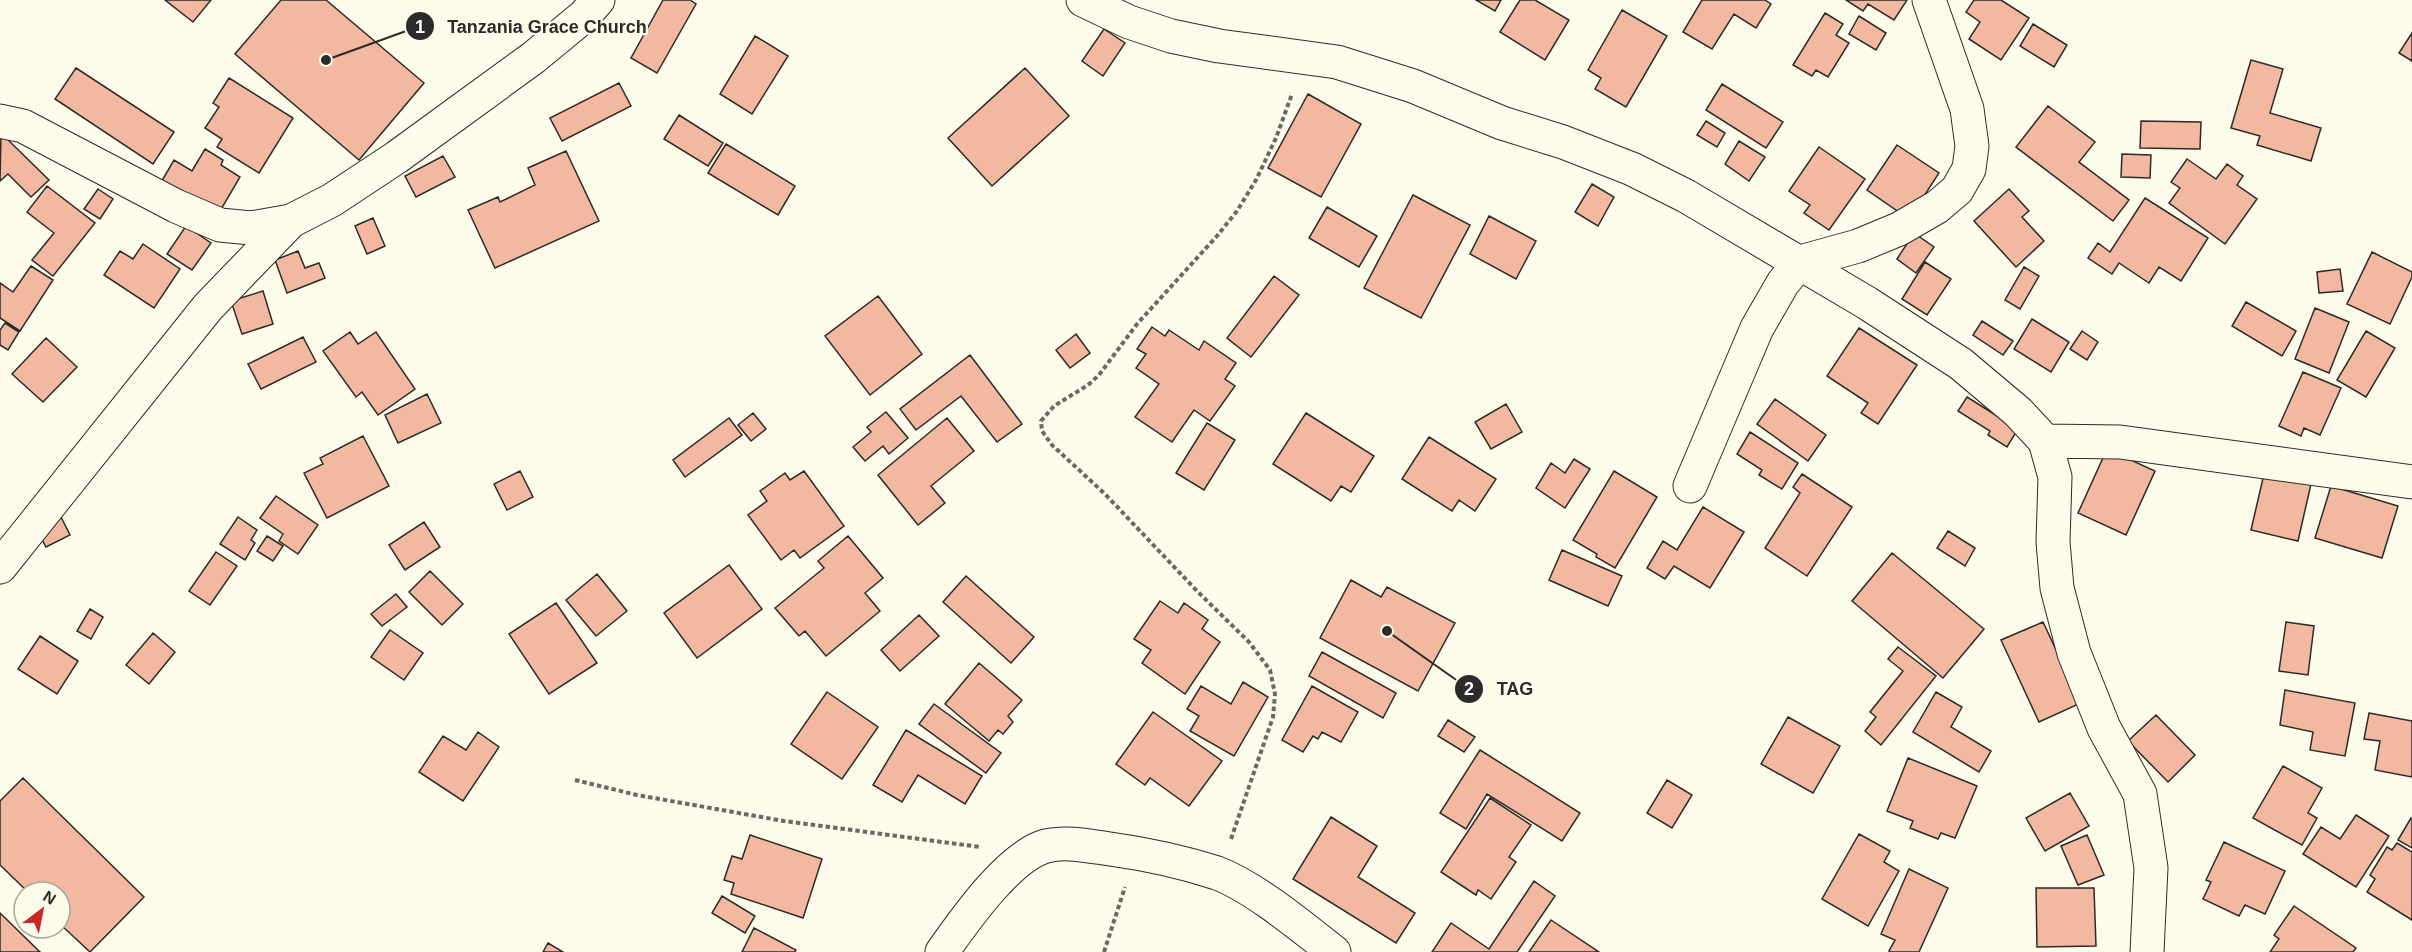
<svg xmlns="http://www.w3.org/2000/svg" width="2412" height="952" font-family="Helvetica,sans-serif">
	<rect width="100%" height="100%" fill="#fdfbea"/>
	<path fill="#f2b8a0" stroke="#2b2b2b" stroke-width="1.5" d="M 165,0 L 211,0 L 193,22 Z
		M 281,0 L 326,0 L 424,83 L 359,160 L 235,54 Z
		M 663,0 L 690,0 L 696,4 L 657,73 L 631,58 Z
		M 1476,0 L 1501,0 L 1495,11 Z
		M 1520,0 L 1535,0 L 1569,20 L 1545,60 L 1500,32 Z
		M 1702,0 L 1765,0 L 1771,4 L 1756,28 L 1734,14 L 1712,49 L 1683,32 Z
		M 1846,0 L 1907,0 L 1894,20 L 1868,4 L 1863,11 Z
		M 1974,0 L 2001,0 L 2029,18 L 2001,60 L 1969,39 L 1980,22 L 1966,12 Z
		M 1622,10 L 1667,36 L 1626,107 L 1595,89 L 1601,78 L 1588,70 Z
		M 1825,13 L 1843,24 L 1836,35 L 1849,43 L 1828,77 L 1816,70 L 1812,76 L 1793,65 Z
		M 1859,16 L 1886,33 L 1876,50 L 1849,34 Z
		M 2033,24 L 2067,45 L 2054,67 L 2020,46 Z
		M 1104,29 L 1125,43 L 1103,76 L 1082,61 Z
		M 2412,33 L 2412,61 L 2399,53 Z
		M 755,36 L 788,56 L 752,114 L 720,94 Z
		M 2251,60 L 2283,69 L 2270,113 L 2321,128 L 2311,161 L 2257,145 L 2260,136 L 2231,128 Z
		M 76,68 L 174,132 L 153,164 L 55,99 Z
		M 1025,68 L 1069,116 L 992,186 L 948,138 Z
		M 229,78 L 293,118 L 259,173 L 217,147 L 222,139 L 205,128 L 219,107 L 213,103 Z
		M 619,83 L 631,106 L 562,141 L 550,118 Z
		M 1722,84 L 1783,122 L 1766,148 L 1706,110 Z
		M 1308,94 L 1361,124 L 1321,197 L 1268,168 Z
		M 2048,106 L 2095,142 L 2079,162 L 2129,200 L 2113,221 L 2016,147 Z
		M 679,115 L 723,143 L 708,166 L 664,139 Z
		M 1706,121 L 1725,133 L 1717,147 L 1697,135 Z
		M 2141,121 L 2201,122 L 2200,149 L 2140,148 Z
		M 1,133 L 49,180 L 31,197 L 8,174 L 0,181 Z
		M 1739,141 L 1765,157 L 1749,181 L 1725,164 Z
		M 726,144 L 795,186 L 778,215 L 708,173 Z
		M 1897,145 L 1939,173 L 1909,219 L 1867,190 Z
		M 1819,147 L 1865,179 L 1829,230 L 1804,213 L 1810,205 L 1789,191 Z
		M 205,149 L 223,160 L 221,165 L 240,177 L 216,218 L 160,184 L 174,160 L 192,171 Z
		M 566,151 L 599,221 L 495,268 L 468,210 L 498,197 L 500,202 L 535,185 L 528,168 Z
		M 2122,154 L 2151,155 L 2150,178 L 2121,177 Z
		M 443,156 L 455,177 L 416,197 L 405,176 Z
		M 2187,159 L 2216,179 L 2227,164 L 2243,176 L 2237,185 L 2257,199 L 2225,244 L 2169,203 L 2180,188 L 2171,182 Z
		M 1592,184 L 1614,197 L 1598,226 L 1575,212 Z
		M 47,186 L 95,223 L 53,276 L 32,260 L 54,233 L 27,212 Z
		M 98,189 L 113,199 L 100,219 L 84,209 Z
		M 2009,189 L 2029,211 L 2022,217 L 2044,241 L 2016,267 L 1974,221 Z
		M 1413,195 L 1470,225 L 1421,318 L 1364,288 Z
		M 2145,198 L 2208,238 L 2181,281 L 2159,267 L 2149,283 L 2119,263 L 2112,274 L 2088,258 L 2098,243 L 2110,252 Z
		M 1327,207 L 1377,236 L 1359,267 L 1309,238 Z
		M 1489,216 L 1536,241 L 1516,279 L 1470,254 Z
		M 373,218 L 385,246 L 367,254 L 355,226 Z
		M 186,226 L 211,243 L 192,270 L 167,254 Z
		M 1914,233 L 1934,247 L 1916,273 L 1897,259 Z
		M 143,244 L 180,269 L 154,308 L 104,275 L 120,251 L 133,259 Z
		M 298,251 L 305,268 L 319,263 L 325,278 L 287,293 L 275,260 Z
		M 2372,252 L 2412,272 L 2412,277 L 2390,324 L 2347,304 Z
		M 1925,262 L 1951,279 L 1927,315 L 1902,299 Z
		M 31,266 L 53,280 L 20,331 L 0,318 L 0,283 L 13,292 Z
		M 2024,267 L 2039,276 L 2020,309 L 2005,300 Z
		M 2340,269 L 2343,291 L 2319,293 L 2317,272 Z
		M 1274,276 L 1299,295 L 1251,357 L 1227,338 Z
		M 263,291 L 273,324 L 242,334 L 231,301 Z
		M 878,296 L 922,354 L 870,395 L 825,336 Z
		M 2246,302 L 2296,331 L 2282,356 L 2232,326 Z
		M 2315,308 L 2349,322 L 2329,373 L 2295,359 Z
		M 2032,319 L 2069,342 L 2051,372 L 2014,349 Z
		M 1982,321 L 2013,341 L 2003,355 L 1973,335 Z
		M 5,323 L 19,332 L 8,350 L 0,345 L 0,330 Z
		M 1152,327 L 1165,336 L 1169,330 L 1199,350 L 1204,341 L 1236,363 L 1225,379 L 1235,386 L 1210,421 L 1194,410 L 1172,442 L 1135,417 L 1159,384 L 1136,368 L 1146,354 L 1137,349 Z
		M 1859,328 L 1917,365 L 1878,424 L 1861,413 L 1868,403 L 1827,376 Z
		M 2082,331 L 2098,342 L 2087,360 L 2070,349 Z
		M 2366,331 L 2395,348 L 2366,397 L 2337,380 Z
		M 350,332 L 358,344 L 376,332 L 415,389 L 378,415 L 362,392 L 356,397 L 323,351 Z
		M 1076,334 L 1090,353 L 1070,368 L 1056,350 Z
		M 303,337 L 316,362 L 261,389 L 248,364 Z
		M 46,338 L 77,367 L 43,402 L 12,374 Z
		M 970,355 L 1022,424 L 997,442 L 961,396 L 916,430 L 900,409 Z
		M 2303,372 L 2341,388 L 2320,435 L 2304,428 L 2301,436 L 2279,426 Z
		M 427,394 L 441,423 L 398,443 L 385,415 Z
		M 1967,397 L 2018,429 L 2007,447 L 1988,435 L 1990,431 L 1958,411 Z
		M 1775,399 L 1826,435 L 1808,461 L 1757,424 Z
		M 1506,404 L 1522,432 L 1491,449 L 1475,422 Z
		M 886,412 L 908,438 L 889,454 L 883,446 L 865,461 L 853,447 L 871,432 L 867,427 Z
		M 753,413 L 766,429 L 751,441 L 738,425 Z
		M 1306,413 L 1374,456 L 1351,492 L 1341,486 L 1331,501 L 1273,464 Z
		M 729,418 L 742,435 L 685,477 L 673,460 Z
		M 947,418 L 974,451 L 931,486 L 945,503 L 918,525 L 878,475 Z
		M 1207,423 L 1235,440 L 1204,490 L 1176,473 Z
		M 1750,432 L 1798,463 L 1782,489 L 1759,475 L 1762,470 L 1737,454 Z
		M 363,436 L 389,486 L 327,518 L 304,473 L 323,464 L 320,458 Z
		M 1429,437 L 1496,479 L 1475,511 L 1459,500 L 1452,511 L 1402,479 Z
		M 2107,449 L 2155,471 L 2126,535 L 2078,513 Z
		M 1574,459 L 1590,469 L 1565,508 L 1536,488 L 1551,463 L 1565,473 Z
		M 520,471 L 533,497 L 507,510 L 494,484 Z
		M 804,471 L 844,526 L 800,558 L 794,550 L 781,560 L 748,515 L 767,501 L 760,491 L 785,473 L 790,480 Z
		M 1614,471 L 1657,497 L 1615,568 L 1596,557 L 1597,554 L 1573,540 Z
		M 1802,474 L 1852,507 L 1807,576 L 1765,548 L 1800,493 L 1793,487 Z
		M 2264,474 L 2311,484 L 2298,541 L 2251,530 Z
		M 2331,486 L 2398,506 L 2382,558 L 2315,538 Z
		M 276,496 L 318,525 L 298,554 L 279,541 L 283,534 L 260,518 Z
		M 1703,507 L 1744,532 L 1710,588 L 1674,566 L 1665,579 L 1647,568 L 1663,541 L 1677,550 Z
		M 61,517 L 70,535 L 46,547 L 36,529 Z
		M 238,517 L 257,530 L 251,540 L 255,543 L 245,560 L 220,544 Z
		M 424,522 L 440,547 L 405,570 L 389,545 Z
		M 1948,531 L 1975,548 L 1965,566 L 1937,548 Z
		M 267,536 L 283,546 L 273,561 L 257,551 Z
		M 848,536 L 883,578 L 865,593 L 880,611 L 826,656 L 805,631 L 799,636 L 775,608 L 824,568 L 818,561 Z
		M 1562,550 L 1622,576 L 1608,606 L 1549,580 Z
		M 216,552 L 237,566 L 210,605 L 189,591 Z
		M 1892,553 L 1984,629 L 1943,678 L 1852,601 Z
		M 729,565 L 762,609 L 697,658 L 664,613 Z
		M 430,571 L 463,604 L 442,625 L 409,592 Z
		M 597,574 L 627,611 L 596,636 L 566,600 Z
		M 966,576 L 1034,637 L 1011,663 L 943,602 Z
		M 1351,580 L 1381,597 L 1387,587 L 1455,623 L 1418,691 L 1320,638 Z
		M 396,594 L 407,607 L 382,626 L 371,614 Z
		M 1160,601 L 1178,613 L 1184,603 L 1208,620 L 1202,629 L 1220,642 L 1185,694 L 1142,663 L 1151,650 L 1134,639 Z
		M 556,603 L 597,663 L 549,694 L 509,634 Z
		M 90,609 L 103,617 L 91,639 L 77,631 Z
		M 919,615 L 939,636 L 900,671 L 881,650 Z
		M 2043,622 L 2081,703 L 2039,722 L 2001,640 Z
		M 2286,622 L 2314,626 L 2308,675 L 2279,671 Z
		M 390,630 L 423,653 L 404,680 L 371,657 Z
		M 153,633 L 175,652 L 149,684 L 126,665 Z
		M 40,636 L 78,661 L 57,694 L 18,669 Z
		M 1898,647 L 1936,676 L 1881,745 L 1865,731 L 1876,717 L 1870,712 L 1903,671 L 1888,659 Z
		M 1322,652 L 1396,693 L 1383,718 L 1309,676 Z
		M 979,663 L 1022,700 L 1008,716 L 1013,722 L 1003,734 L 998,730 L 989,741 L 945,704 Z
		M 1243,682 L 1268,697 L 1234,756 L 1190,731 L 1199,716 L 1187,709 L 1201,686 L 1231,704 Z
		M 1312,686 L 1358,712 L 1341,742 L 1322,732 L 1318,739 L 1313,736 L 1303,752 L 1282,740 Z
		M 2285,690 L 2355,703 L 2345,756 L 2310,750 L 2313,732 L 2280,725 Z
		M 827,692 L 878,727 L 842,779 L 791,744 Z
		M 1936,692 L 1962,707 L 1951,727 L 1991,751 L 1979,772 L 1913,732 Z
		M 934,704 L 1001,753 L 986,773 L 919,724 Z
		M 1153,712 L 1222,761 L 1189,806 L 1150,778 L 1145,785 L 1116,764 Z
		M 2369,713 L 2412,721 L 2412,777 L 2375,770 L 2380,741 L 2364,739 Z
		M 2156,715 L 2195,755 L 2168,782 L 2128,741 Z
		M 1788,717 L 1840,746 L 1813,793 L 1761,764 Z
		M 1448,720 L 1475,737 L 1464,752 L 1438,736 Z
		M 906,730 L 982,776 L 965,804 L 918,775 L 902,802 L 873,785 Z
		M 478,732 L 499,747 L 463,801 L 419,772 L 443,736 L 466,750 Z
		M 1480,750 L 1580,813 L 1562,841 L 1487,794 L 1466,829 L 1440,813 Z
		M 1908,758 L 1977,786 L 1955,838 L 1941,833 L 1938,839 L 1910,828 L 1913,821 L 1887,811 Z
		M 2283,766 L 2322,788 L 2308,813 L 2317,818 L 2302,845 L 2253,818 Z
		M 23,778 L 144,897 L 90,952 L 60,924 L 60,892 L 28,892 L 0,865 L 0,801 Z
		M 1667,780 L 1692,795 L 1672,828 L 1647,813 Z
		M 2070,793 L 2089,826 L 2045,851 L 2026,818 Z
		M 1490,798 L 1531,825 L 1509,857 L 1516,862 L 1491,899 L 1478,890 L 1476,895 L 1441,872 Z
		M 2356,815 L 2389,836 L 2356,887 L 2303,854 L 2321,827 L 2340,839 Z
		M 1331,817 L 1377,846 L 1358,877 L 1415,913 L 1396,943 L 1293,879 Z
		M 2411,818 L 2412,819 L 2412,848 L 2398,840 Z
		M 1859,834 L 1890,851 L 1884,862 L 1899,871 L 1868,926 L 1822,899 Z
		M 750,835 L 822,859 L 803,918 L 731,894 L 734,883 L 724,880 L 732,856 L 742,859 Z
		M 2087,835 L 2104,875 L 2078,885 L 2061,846 Z
		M 2224,842 L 2285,871 L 2265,914 L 2245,905 L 2239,916 L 2203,899 L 2211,882 L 2206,880 Z
		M 2397,843 L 2412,852 L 2412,920 L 2367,892 L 2375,879 L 2370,875 L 2387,847 L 2392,850 Z
		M 1909,869 L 1948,888 L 1919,952 L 1891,952 L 1889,951 L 1895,940 L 1881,934 Z
		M 1534,881 L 1555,896 L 1517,952 L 1432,952 L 1451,923 L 1489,949 Z
		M 2036,888 L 2094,888 L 2096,946 L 2037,947 Z
		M 722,896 L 755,916 L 745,933 L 712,913 Z
		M 2294,906 L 2356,948 L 2353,952 L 2270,952 L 2279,939 L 2274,935 Z
		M 0,913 L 40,952 L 0,952 Z
		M 1551,920 L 1599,952 L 1529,952 Z
		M 754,928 L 796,950 L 795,952 L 742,952 Z
		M 548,943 L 563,952 L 543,952 Z"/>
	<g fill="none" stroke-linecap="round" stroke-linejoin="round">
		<defs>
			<path id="minor" d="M 1083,0 L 1129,22 L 1171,36 L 1219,46 L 1337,62 L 1413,86 L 1502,123 L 1563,142 L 1632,169 L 1686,196 L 1867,303 L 1961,364 L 2018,412 L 2045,441 L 2055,477 L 2053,542 L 2057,588 L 2074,653 L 2104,728 L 2140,794 L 2151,868 L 2147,952
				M 0,121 L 23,126 L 176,206 L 220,225 L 251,228 L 291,221 L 332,200 L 397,157 L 533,58 L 584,16 L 598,0
				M 2045,441 L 2120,442 L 2412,482
				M 1690,486 L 1757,328 L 1783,283 L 1800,262 L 1858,246 L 1899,229 L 1937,207 L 1957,190 L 1969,169 L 1972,146 L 1967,109 L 1929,0
				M 0,567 L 208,307 L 291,221
				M 942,952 C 964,921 1009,856 1046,846 C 1066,841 1090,846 1110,849 C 1146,854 1183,862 1217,873 C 1254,887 1302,927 1334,952"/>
		</defs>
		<use href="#minor" stroke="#2b2b2b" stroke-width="35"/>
		<path stroke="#6a6964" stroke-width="4" stroke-dasharray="4.5 3" stroke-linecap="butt" d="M 575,780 L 637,795 L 784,821 L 980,847
			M 1231,839 L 1273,717 L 1275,694 L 1270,670 L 1249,642 L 1197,591 L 1105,494 L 1052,445 L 1042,431 L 1041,421 L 1054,406 L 1088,385 L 1099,375 L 1137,324 L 1217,236 L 1237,211 L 1256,180 L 1276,138 L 1292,94
			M 1104,952 L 1125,887"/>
		<use href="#minor" stroke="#fdfbea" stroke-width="33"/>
	</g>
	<path fill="none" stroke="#2b2b2b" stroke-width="2" d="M326 60L420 26M1387 631L1469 689"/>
	<g fill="#2b2b2b" stroke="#fdfbea" stroke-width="2">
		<circle cx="326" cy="60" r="6"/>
		<circle cx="1387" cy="631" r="6"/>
		<circle cx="420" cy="26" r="15"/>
		<circle cx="1469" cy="689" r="15"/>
	</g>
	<g font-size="18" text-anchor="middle" font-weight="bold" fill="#fff">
		<text x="420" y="33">1</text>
		<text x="1469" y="695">2</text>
	</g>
	<g font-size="18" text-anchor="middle" font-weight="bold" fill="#2b2b2b" stroke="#fdfbea" stroke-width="4.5" stroke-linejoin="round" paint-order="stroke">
		<text x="547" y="33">Tanzania Grace Church</text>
		<text x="1515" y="695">TAG</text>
	</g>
	<g transform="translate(42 910) rotate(32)"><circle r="28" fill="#fdfbea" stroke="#a9a89e" stroke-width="1.5"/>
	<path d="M0-4.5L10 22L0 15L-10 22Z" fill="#c62828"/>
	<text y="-9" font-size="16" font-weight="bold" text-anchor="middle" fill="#2b2b2b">N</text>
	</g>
</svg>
